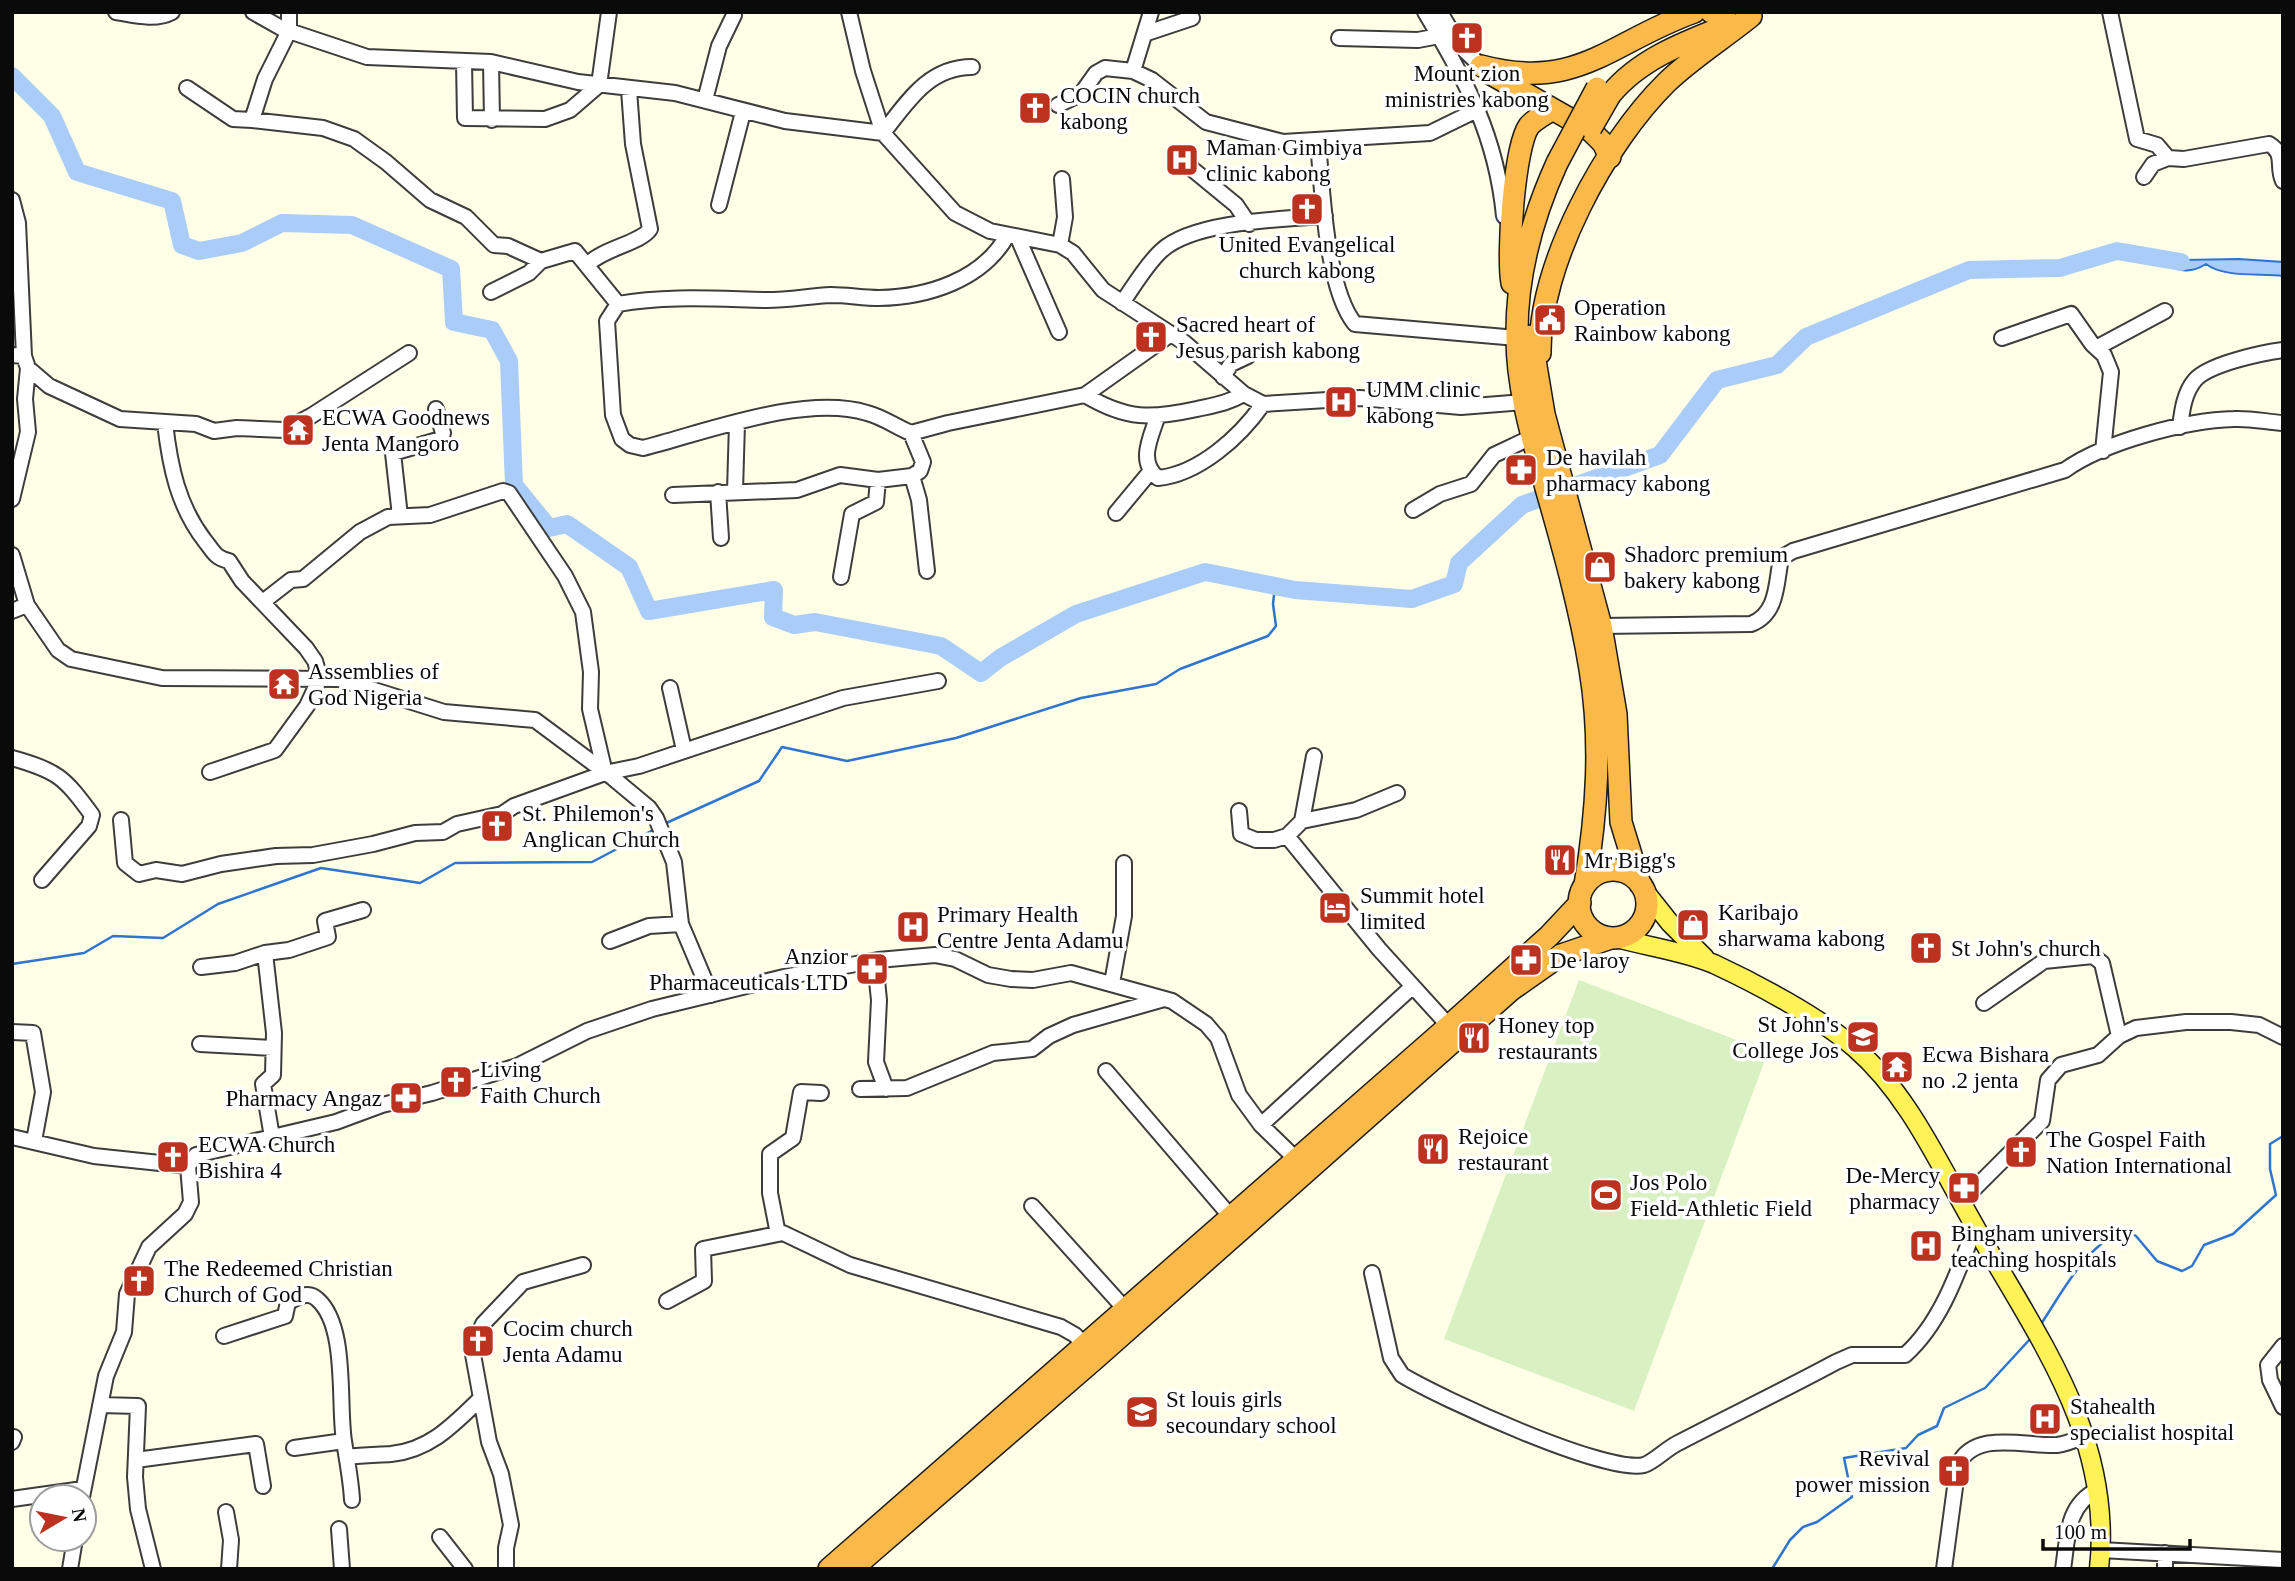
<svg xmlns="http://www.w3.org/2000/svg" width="2295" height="1581" font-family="'Times New Roman',serif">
	<rect width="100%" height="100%" fill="#fffee6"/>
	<path fill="#d8f0c2" d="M 1579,980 L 1768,1052 L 1634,1411 L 1444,1339 Z"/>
	<path fill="#a9cdf8" stroke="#2e74d1" stroke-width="2" d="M 2171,256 L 2183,260 L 2239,259 L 2283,262 L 2283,276 C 2260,273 2224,278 2206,264 C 2189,275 2177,270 2160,263 L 2160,259 Z"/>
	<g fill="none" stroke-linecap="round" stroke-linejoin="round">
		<path stroke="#2e74d1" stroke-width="2.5" d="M 664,824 L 759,781 L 782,747 L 847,761 L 956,738 L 1081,698 L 1156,684 L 1180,669 L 1268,636 L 1276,626 L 1273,604 L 1275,586
			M 12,964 L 84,953 L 113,936 L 163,938 L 218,904 L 321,868 L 420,883 L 455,863 L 592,862 L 655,829
			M 2041,1324 C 2062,1293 2088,1240 2127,1231 L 2136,1236 L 2157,1261 L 2182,1271 L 2192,1266 L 2204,1245 L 2233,1234 L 2276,1195 L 2270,1169 L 2270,1144 L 2283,1136
			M 1772,1569 L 1790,1540 L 1803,1527 L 1817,1522 L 1852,1497 L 1844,1458 L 1906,1448 L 1918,1435 L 1937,1426 L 1944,1408 L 1985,1388 L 2031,1338"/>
		<path stroke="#a9cdf8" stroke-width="18" d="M 12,76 L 52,116 L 77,172 L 172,201 L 182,245 L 199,251 L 242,243 L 282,223 L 352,225 L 451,269 L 454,322 L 492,330 L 509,361 L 514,485 L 549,528 L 567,524 L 629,567 L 649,611 L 774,590 L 773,617 L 794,625 L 815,622 L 941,646 L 981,673 L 1000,658 L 1076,614 L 1205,572 L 1295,590 L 1412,599 L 1454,584 L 1459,563 L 1522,505 L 1660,455 L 1717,380 L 1777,365 L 1806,337 L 1969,270 L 2060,268 L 2117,251 L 2181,262"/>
		<defs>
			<path id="minor" d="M 116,12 C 134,15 155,21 172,12
				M 253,12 L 283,29 L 367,57 L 491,62 L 578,82 L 675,93 L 785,121 L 883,133 C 908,101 929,67 972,67
				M 289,12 L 289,31 L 265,79 L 252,120 L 323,128 L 354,139 L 386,162 L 430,200 L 466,217 L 494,245 L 508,246 L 541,261 L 575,251 L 618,304 C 667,295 718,299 767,300 C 789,300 810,296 831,295 C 847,295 863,298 879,298 C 928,297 982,280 1007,236
				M 849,12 L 863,71 L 883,133 L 955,213 L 990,231 L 1060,245 L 1073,253 L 1103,290 L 1185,343 L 1244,394 L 1263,404 L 1360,398 L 1461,407 L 1524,402
				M 1425,12 C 1466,81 1496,134 1504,216
				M 1440,12 L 1460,46 L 1481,66
				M 2110,12 L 2137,139 L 2157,145 L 2168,158
				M 1147,33 L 1192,18
				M 1339,38 L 1418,40 L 1439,36
				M 464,62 L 465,118 L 545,119 L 570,110 L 599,85 L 609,12
				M 491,62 L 492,120
				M 1133,71 L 1151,12
				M 187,88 L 233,119 L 252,120
				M 705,100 L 719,46 L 734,15
				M 1058,105 L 1081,94 L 1096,73 L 1105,68 L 1133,71 L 1152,80 L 1206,122 L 1283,142 L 1430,133 L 1479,109
				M 1318,141 C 1322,188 1326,289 1355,324 L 1517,338
				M 1191,168 L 1236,205 L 1249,224
				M 2144,177 L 2153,164 L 2168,158 L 2184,159 L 2269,144 C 2286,154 2276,166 2283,181
				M 12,200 L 18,223 L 24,356
				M 719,205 L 743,112
				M 1018,238 L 1059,332
				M 1060,245 L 1065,217 L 1062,179
				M 588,264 C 604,248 641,243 650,229 L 633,144 L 629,90
				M 491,292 L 529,273 L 541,261
				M 1122,303 C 1134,286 1146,265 1161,251 C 1192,221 1283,219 1325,216
				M 618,304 L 607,321 L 613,415 L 622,439 L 630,445 L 643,448 C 706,432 804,394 867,413 C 883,417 896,427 911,433 L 948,423 L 1085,395 L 1171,334
				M 2002,338 L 2071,314 L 2092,344 L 2104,355 L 2111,372 L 2103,451
				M 2096,348 L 2165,311
				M 12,355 L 24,356 L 28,368 L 25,399 L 28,432 L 12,499
				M 28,368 L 49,386 L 120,419 L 196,424 L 214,431 L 237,428 L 284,430 L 311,416 L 409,353
				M 1223,377 L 1231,364 L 1248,356
				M 1085,395 C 1127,420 1151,419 1197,409 C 1215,405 1228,403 1244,394
				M 1157,418 C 1150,439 1138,462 1158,478 C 1199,474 1240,437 1263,404
				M 165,423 C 170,467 178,506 205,541 C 214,552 215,558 229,561 L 242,581 L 306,648 L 315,661 L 320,678 L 307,706 L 275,750 L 210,772
				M 2180,427 C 2182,411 2184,393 2195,380 C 2209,364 2261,353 2283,350
				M 912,476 L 919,500 L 927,571
				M 735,491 L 737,423
				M 718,492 L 721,538
				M 673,495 L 797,490 L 840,475 L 878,480 L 912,476 L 920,471 L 923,462 L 911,433
				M 1413,510 L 1440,494 L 1471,484 L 1494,455 L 1532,437
				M 1116,513 L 1150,472
				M 400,516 L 393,453 L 441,439 L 443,433 L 436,409
				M 12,555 L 27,605 L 58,650 L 71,659 L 162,678 L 339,679 L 444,712 L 535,720 L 613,778 L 649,808 L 656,818 L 674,862 L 681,924 L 711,995
				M 841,577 L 852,514 L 876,502 L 878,480
				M 264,601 L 291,580 L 303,579 L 360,532 L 388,517 L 430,515 L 503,491 L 509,493 L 565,576 L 583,612 L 591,672 L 590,709 L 605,773
				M 12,611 L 27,605
				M 1601,626 L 1751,624 C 1778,614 1776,583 1781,558 L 1793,551 L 2065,470 C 2104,442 2187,420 2234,419 C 2250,418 2267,422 2283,423
				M 670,688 L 684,750
				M 12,758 C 58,771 64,777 92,815 L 89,826 L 42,880
				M 1239,811 L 1241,834 L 1256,840 L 1274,840 L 1287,836 L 1302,821 L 1356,810 L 1397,793
				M 121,820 L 125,863 L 139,874 L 156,870 L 182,874 L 221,864 L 276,856 L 313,855 L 373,844 L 415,833 L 443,832 L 457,824 L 502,814 L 514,806 L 605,773 L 639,766 L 843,698 L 938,681
				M 1302,821 L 1314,756
				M 1287,836 L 1379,949 L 1449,1026
				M 610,941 L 649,926 L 681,924
				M 265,953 L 274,1033 L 273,1075 L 263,1084 L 272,1137
				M 875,961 L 879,1000 L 876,1062 L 886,1089
				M 201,967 L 235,963 L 265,953 L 289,950 L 328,937 L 325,921 L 363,910
				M 1112,983 L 1124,916 L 1124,863
				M 1984,1003 L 2044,961 L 2093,956 L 2102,963 L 2119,1036
				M 12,1032 L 33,1033 L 43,1092 L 34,1141
				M 200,1044 L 273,1048
				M 1106,1071 L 1231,1217
				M 860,1089 L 907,1088 L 993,1053 L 1032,1049 L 1049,1036 L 1073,1025 L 1164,999
				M 1261,1125 L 1412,987
				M 12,1137 L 94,1156 L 188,1166
				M 1961,1202 L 2042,1121 L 2048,1080 L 2061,1065 L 2098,1055 L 2119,1036 L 2136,1028 L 2186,1022 L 2231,1022 L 2259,1025 L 2283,1037
				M 1032,1206 L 1125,1309
				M 778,1234 L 770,1193 L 770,1154 L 793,1138 L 801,1092 L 821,1093
				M 1372,1273 L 1391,1358 L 1402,1375 C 1440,1398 1605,1474 1644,1465 C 1654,1462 1668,1447 1680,1442 C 1732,1415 1784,1390 1836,1362 L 1852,1355 L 1905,1355 C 1941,1323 1958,1272 1975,1227
				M 667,1301 L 704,1281 L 703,1249 L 783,1233 L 850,1265 L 1061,1327 L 1075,1335 L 1091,1351
				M 224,1336 L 285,1316 L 288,1302 C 297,1298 308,1290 317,1299 C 348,1325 338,1404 344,1441 C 347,1461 351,1480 352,1500
				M 2283,1346 L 2268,1365 L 2270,1380 L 2283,1407
				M 100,1405 L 138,1406 L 135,1477 L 138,1509 L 153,1569
				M 12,1442 L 14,1437
				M 294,1448 L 344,1441
				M 348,1457 C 363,1455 377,1455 391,1454 C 431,1450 455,1423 481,1398
				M 136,1460 L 256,1444 L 263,1486
				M 82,1497 L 106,1376 L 124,1332 L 127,1294 L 149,1247 L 185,1214 L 191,1202 L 188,1166 L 196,1155 L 336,1122 L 382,1105 L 432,1093 L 517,1066 L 587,1031 L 652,1009 L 784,977 L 878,960 L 935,955 L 955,959 L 988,975 L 1011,979 L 1033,980 L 1071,973 L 1172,1001 L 1206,1024 L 1218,1038 L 1239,1095 L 1261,1125 L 1296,1159
				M 12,1499 L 83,1489
				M 226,1512 L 231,1540 L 229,1569
				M 339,1529 L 342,1569
				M 440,1537 L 465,1569
				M 2101,1550 L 2283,1560
				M 2165,1553 L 2165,1569
				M 70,1569 L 75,1539
				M 506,1569 L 506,1548 L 511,1525 L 501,1474 L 489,1442 L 472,1349 L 483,1324 L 523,1282 L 583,1265
				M 1944,1569 L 1958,1465 C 1975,1429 2027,1447 2057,1445 C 2067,1444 2075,1440 2084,1436
				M 2063,1569 C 2068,1537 2066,1506 2097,1490"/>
			<path id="major" d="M 1643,889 L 1670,923 L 1705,958
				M 1617,938 C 1649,947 1683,951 1714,964 C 1757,984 1819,1017 1855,1048 C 1908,1094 1938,1162 1973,1223 C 2034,1333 2114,1434 2099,1569"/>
			<path id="highway" d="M 1711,12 L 1719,13
				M 1481,66 C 1578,92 1610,42 1694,12
				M 1491,74 L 1591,131 L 1603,143 L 1610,157
				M 1610,95 C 1640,58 1688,41 1731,24
				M 1557,163 C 1532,218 1516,277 1517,338 C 1517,389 1533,440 1546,488 C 1563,547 1580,608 1590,669 C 1602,742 1597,812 1585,885
				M 1512,283 C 1507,256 1514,147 1529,126 C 1535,119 1544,115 1551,110
				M 1531,336 L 1544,414 L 1601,626 L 1616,714 L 1621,822 L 1640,884
				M 1540,353 C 1539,264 1605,143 1667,82 C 1692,58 1724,38 1751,16
				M1579 904a34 34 0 1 1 68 0a34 34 0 1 1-68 0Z
				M 829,1569 L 1449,1026 L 1549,936 L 1580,903
				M 852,1569 L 1097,1357 L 1511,990 L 1561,955 L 1611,938"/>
		</defs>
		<use href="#minor" stroke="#3d3d3d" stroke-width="18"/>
		<use href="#major" stroke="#1b1b1b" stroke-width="21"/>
		<use href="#highway" stroke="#1b1b1b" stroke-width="24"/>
		<use href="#minor" stroke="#fff" stroke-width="14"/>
		<use href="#major" stroke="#fef257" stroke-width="18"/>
		<use href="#highway" stroke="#fab949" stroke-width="21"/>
		<defs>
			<path id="highway-bridge" d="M 1591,128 L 1610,95
				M 1557,163 L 1597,88"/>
		</defs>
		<use href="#highway-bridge" stroke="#1b1b1b" stroke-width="24" stroke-linecap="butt"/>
		<use href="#highway-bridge" stroke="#fab949" stroke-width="21"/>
	</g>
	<defs>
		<symbol id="church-square" viewBox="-11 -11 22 22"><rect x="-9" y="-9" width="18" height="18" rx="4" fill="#bd321e" stroke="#fff"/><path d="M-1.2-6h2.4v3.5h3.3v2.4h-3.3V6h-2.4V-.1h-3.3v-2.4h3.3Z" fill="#fff"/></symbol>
		<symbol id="hospital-square" viewBox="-11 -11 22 22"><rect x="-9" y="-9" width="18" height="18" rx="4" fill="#bd321e" stroke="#fff"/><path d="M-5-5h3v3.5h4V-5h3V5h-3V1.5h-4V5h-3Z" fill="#fff"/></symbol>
		<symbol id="civic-square" viewBox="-11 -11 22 22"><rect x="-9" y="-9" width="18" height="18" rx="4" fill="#bd321e" stroke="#fff"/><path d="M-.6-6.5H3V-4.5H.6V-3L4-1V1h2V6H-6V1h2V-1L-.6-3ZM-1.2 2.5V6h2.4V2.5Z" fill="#fff"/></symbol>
		<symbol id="temple-square" viewBox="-11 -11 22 22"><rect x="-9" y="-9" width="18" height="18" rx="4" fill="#bd321e" stroke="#fff"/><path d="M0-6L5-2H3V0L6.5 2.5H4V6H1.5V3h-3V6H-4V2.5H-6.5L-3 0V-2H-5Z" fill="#fff"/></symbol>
		<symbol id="pharmacy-square" viewBox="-11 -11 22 22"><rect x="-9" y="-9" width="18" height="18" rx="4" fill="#bd321e" stroke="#fff"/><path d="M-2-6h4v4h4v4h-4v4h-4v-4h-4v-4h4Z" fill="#fff"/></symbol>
		<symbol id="shop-square" viewBox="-11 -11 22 22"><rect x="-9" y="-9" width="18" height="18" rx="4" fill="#bd321e" stroke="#fff"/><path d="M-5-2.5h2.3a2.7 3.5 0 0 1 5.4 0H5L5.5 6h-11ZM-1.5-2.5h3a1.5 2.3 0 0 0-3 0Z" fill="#fff"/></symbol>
		<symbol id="restaurant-square" viewBox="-11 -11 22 22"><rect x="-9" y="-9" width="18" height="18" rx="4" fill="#bd321e" stroke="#fff"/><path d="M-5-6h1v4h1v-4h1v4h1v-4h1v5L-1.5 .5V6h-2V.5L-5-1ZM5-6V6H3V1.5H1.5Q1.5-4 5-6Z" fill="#fff"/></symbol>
		<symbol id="hotel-square" viewBox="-11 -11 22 22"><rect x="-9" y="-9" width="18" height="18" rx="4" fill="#bd321e" stroke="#fff"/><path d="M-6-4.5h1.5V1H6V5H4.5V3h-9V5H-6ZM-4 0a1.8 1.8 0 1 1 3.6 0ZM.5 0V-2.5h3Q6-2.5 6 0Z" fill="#fff"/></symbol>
		<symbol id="school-square" viewBox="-11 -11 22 22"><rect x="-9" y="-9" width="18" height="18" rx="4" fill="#bd321e" stroke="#fff"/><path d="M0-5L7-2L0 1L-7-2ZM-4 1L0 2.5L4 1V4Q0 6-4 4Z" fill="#fff"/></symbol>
		<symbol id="stadium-square" viewBox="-11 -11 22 22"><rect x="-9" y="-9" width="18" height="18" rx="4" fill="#bd321e" stroke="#fff"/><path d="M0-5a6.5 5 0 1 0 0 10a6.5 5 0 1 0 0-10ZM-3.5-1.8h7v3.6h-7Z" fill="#fff"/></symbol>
	</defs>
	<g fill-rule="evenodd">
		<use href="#church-square" x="1448" y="19" width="38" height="38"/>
		<use href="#church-square" x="1016" y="89" width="38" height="38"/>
		<use href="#hospital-square" x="1163" y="141" width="38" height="38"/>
		<use href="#church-square" x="1288" y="190" width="38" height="38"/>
		<use href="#civic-square" x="1531" y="301" width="38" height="38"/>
		<use href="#church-square" x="1132" y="318" width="38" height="38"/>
		<use href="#hospital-square" x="1322" y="383" width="38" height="38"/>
		<use href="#temple-square" x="279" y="411" width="38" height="38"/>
		<use href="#pharmacy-square" x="1502" y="451" width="38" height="38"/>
		<use href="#shop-square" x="1581" y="548" width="38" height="38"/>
		<use href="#temple-square" x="265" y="665" width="38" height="38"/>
		<use href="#church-square" x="478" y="807" width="38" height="38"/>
		<use href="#restaurant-square" x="1541" y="841" width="38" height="38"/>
		<use href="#hotel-square" x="1316" y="889" width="38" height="38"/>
		<use href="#shop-square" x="1674" y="906" width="38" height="38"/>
		<use href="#hospital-square" x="894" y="908" width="38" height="38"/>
		<use href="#church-square" x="1907" y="929" width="38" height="38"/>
		<use href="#pharmacy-square" x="1507" y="941" width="38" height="38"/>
		<use href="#pharmacy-square" x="853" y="950" width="38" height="38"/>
		<use href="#school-square" x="1844" y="1018" width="38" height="38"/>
		<use href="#restaurant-square" x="1455" y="1019" width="38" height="38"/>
		<use href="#temple-square" x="1878" y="1048" width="38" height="38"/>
		<use href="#church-square" x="437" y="1063" width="38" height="38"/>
		<use href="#pharmacy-square" x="387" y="1079" width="38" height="38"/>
		<use href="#restaurant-square" x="1414" y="1130" width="38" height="38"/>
		<use href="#church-square" x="2002" y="1133" width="38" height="38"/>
		<use href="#church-square" x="154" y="1138" width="38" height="38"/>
		<use href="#pharmacy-square" x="1945" y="1169" width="38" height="38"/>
		<use href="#stadium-square" x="1587" y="1176" width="38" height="38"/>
		<use href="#hospital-square" x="1907" y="1227" width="38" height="38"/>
		<use href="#church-square" x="120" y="1262" width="38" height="38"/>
		<use href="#church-square" x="459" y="1322" width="38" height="38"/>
		<use href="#school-square" x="1123" y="1393" width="38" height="38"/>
		<use href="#hospital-square" x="2026" y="1400" width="38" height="38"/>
		<use href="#church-square" x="1935" y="1452" width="38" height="38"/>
	</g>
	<g text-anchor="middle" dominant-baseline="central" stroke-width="7" stroke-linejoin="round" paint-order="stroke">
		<g font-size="23" fill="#0a0a0a" stroke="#fff" text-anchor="start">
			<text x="1467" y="73" text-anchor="middle">Mount zion<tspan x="1467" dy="26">ministries kabong</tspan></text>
			<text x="1060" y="95">COCIN church<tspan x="1060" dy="26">kabong</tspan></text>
			<text x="1206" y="147">Maman Gimbiya<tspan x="1206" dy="26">clinic kabong</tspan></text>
			<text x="1307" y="244" text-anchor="middle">United Evangelical<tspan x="1307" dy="26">church kabong</tspan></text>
			<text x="1574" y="307">Operation<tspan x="1574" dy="26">Rainbow kabong</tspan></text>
			<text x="1176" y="324">Sacred heart of<tspan x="1176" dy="26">Jesus parish kabong</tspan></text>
			<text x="1366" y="389">UMM clinic<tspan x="1366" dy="26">kabong</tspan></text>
			<text x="322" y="417">ECWA Goodnews<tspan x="322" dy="26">Jenta Mangoro</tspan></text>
			<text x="1546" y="457">De havilah<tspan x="1546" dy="26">pharmacy kabong</tspan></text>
			<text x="1624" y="554">Shadorc premium<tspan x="1624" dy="26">bakery kabong</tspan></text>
			<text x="308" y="671">Assemblies of<tspan x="308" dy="26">God Nigeria</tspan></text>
			<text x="522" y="813">St. Philemon's<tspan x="522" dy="26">Anglican Church</tspan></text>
			<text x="1584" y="860">Mr Bigg's</text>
			<text x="1360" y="895">Summit hotel<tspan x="1360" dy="26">limited</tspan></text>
			<text x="1718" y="912">Karibajo<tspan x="1718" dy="26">sharwama kabong</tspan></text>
			<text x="937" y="914">Primary Health<tspan x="937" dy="26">Centre Jenta Adamu</tspan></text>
			<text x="1951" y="948">St John's church</text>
			<text x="848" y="956" text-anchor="end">Anzior<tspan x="848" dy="26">Pharmaceuticals LTD</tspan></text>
			<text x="1550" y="960">De laroy</text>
			<text x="1839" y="1024" text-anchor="end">St John's<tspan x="1839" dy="26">College Jos</tspan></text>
			<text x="1498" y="1025">Honey top<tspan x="1498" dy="26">restaurants</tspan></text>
			<text x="1922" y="1054">Ecwa Bishara<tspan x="1922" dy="26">no .2 jenta</tspan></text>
			<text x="480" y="1069">Living<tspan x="480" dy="26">Faith Church</tspan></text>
			<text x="382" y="1098" text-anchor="end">Pharmacy Angaz</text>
			<text x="1458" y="1136">Rejoice<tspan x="1458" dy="26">restaurant</tspan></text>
			<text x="2046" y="1139">The Gospel Faith<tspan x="2046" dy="26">Nation International</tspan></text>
			<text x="198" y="1144">ECWA Church<tspan x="198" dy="26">Bishira 4</tspan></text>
			<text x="1940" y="1175" text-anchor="end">De-Mercy<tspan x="1940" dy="26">pharmacy</tspan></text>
			<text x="1630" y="1182">Jos Polo<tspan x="1630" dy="26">Field-Athletic Field</tspan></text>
			<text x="1951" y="1233">Bingham university<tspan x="1951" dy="26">teaching hospitals</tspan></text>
			<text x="164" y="1268">The Redeemed Christian<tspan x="164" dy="26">Church of God</tspan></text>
			<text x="503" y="1328">Cocim church<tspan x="503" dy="26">Jenta Adamu</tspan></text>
			<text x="1166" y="1399">St louis girls<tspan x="1166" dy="26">secoundary school</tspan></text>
			<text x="2070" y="1406">Stahealth<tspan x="2070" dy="26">specialist hospital</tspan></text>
			<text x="1930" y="1458" text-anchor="end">Revival<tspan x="1930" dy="26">power mission</tspan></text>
		</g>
	</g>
	<rect width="2295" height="1581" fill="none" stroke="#0a0a0a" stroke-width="28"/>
	<g transform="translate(63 1518) rotate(80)"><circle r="33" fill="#ffffff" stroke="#9d9d9d" stroke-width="2"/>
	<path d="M0-5L12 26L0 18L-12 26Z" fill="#bd321e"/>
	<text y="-10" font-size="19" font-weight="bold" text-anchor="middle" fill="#0a0a0a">N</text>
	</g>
	<path d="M2043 1539v10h147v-10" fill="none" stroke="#0a0a0a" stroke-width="3.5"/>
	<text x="2054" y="1539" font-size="21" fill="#0a0a0a" stroke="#ffffff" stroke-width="5" paint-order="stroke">100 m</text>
</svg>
